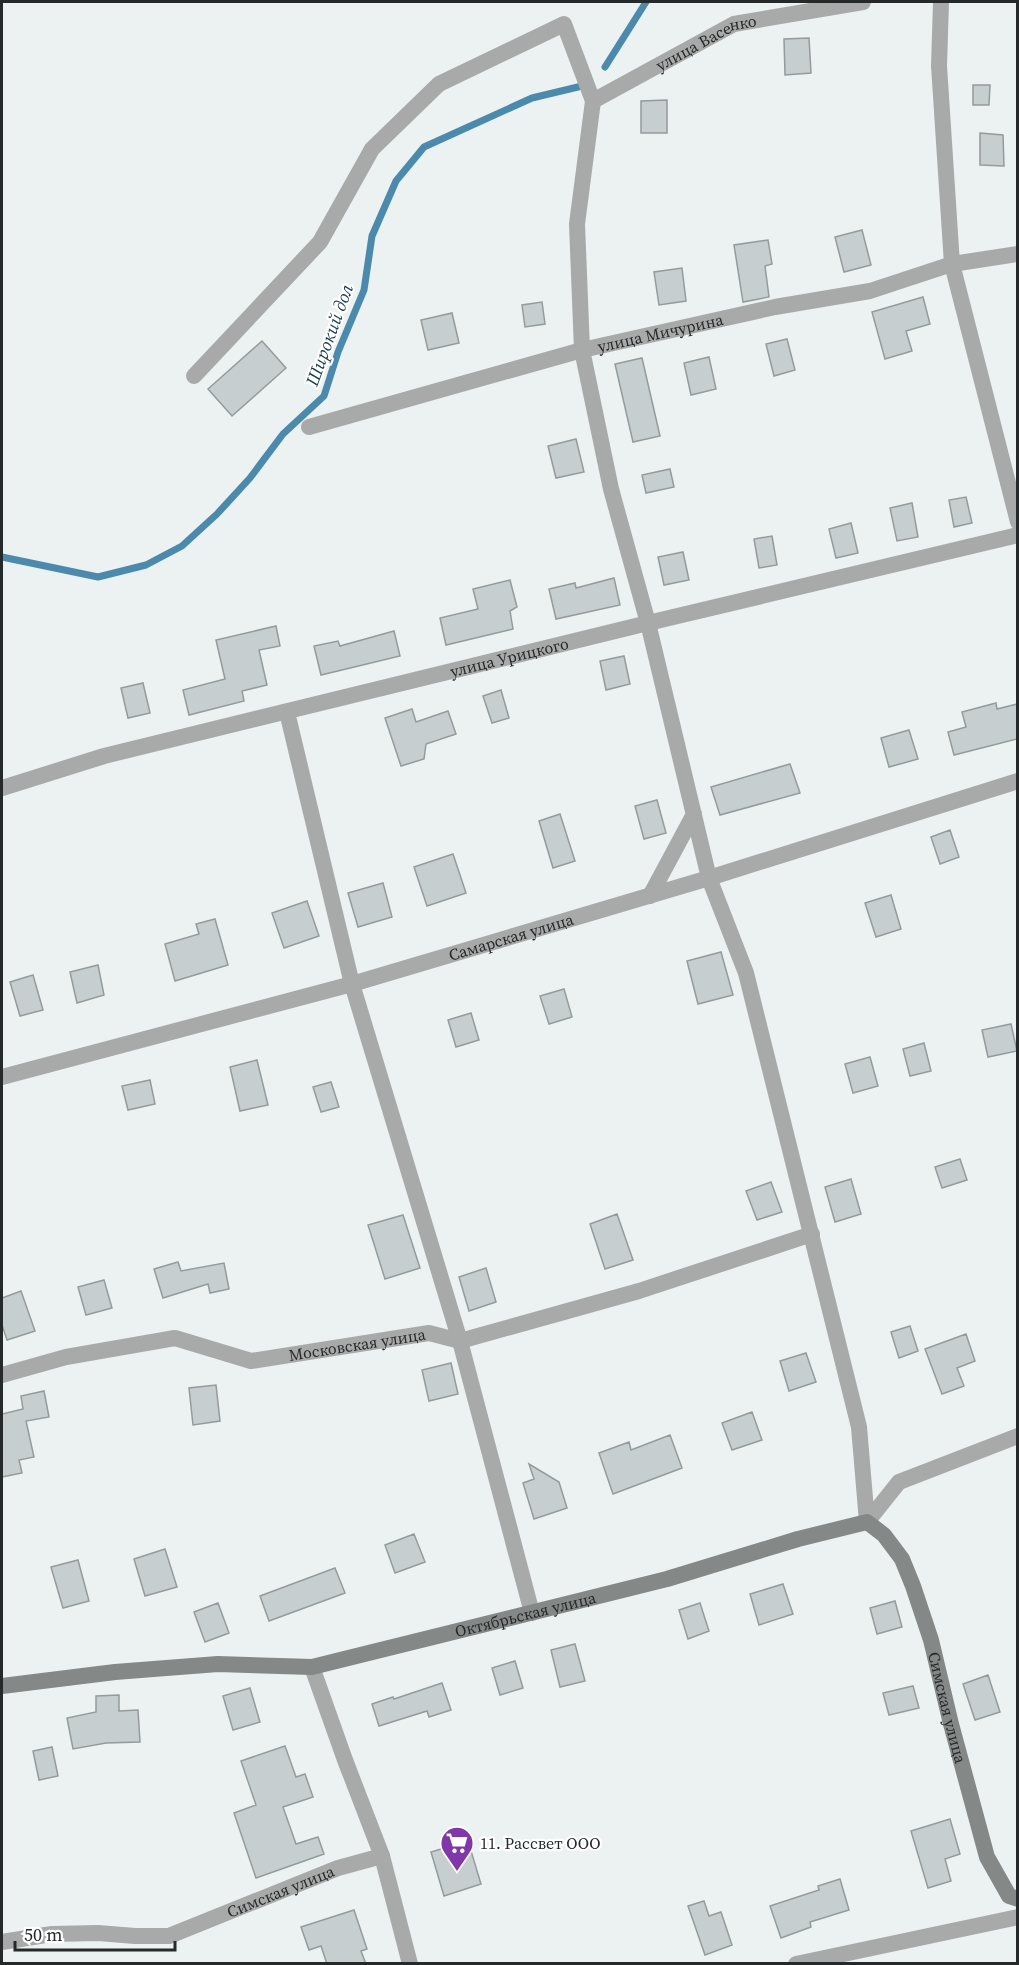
<svg xmlns="http://www.w3.org/2000/svg" width="1019" height="1965" font-family="'Source Serif 4',serif">
	<rect width="100%" height="100%" fill="#ebf2f1"/>
	<g fill="none" stroke-linecap="round" stroke-linejoin="round">
		<path stroke="#4c8aad" stroke-width="7" d="M 605,67 L 646,2
			M 2,557 L 98,577 L 146,565 L 182,546 L 217,514 L 250,478 L 283,434 L 324,396 L 338,352 L 364,290 L 372,236 L 396,181 L 424,147 L 532,98 L 582,86"/>
	</g>
	<path fill="#c7cecf" stroke="#959b9c" stroke-width="1.5" d="M 809,38 L 811,73 L 785,75 L 784,39 Z
		M 973,85 L 990,85 L 989,105 L 973,105 Z
		M 667,100 L 667,133 L 641,133 L 641,101 Z
		M 980,133 L 1003,135 L 1004,166 L 980,165 Z
		M 862,230 L 871,265 L 844,272 L 835,237 Z
		M 768,240 L 772,264 L 765,266 L 769,297 L 743,302 L 734,245 Z
		M 682,268 L 686,301 L 659,305 L 654,272 Z
		M 923,297 L 930,324 L 906,331 L 912,351 L 885,359 L 872,312 Z
		M 542,302 L 545,324 L 525,327 L 522,305 Z
		M 452,313 L 459,343 L 428,350 L 421,320 Z
		M 787,339 L 795,370 L 774,376 L 766,344 Z
		M 262,341 L 286,368 L 232,416 L 208,389 Z
		M 709,357 L 716,389 L 691,395 L 684,363 Z
		M 642,358 L 660,436 L 633,442 L 615,364 Z
		M 576,439 L 584,472 L 556,478 L 548,446 Z
		M 670,469 L 674,487 L 646,493 L 642,475 Z
		M 966,497 L 972,523 L 954,527 L 949,500 Z
		M 912,503 L 918,537 L 897,541 L 890,508 Z
		M 851,523 L 858,553 L 836,558 L 829,529 Z
		M 772,536 L 777,565 L 759,568 L 754,539 Z
		M 683,552 L 689,580 L 664,585 L 658,557 Z
		M 614,578 L 620,605 L 556,619 L 549,589 L 575,583 L 576,588 Z
		M 510,580 L 517,607 L 510,611 L 513,629 L 446,645 L 440,618 L 478,609 L 473,589 Z
		M 276,626 L 280,646 L 259,650 L 267,685 L 242,691 L 244,701 L 189,715 L 183,690 L 225,679 L 216,640 Z
		M 394,631 L 400,656 L 321,675 L 314,646 L 338,641 L 340,646 Z
		M 624,656 L 630,684 L 606,690 L 600,661 Z
		M 143,683 L 150,713 L 128,718 L 121,688 Z
		M 501,690 L 509,718 L 492,723 L 483,696 Z
		M 996,703 L 997,709 L 1017,704 L 1017,739 L 954,755 L 948,732 L 966,727 L 962,712 Z
		M 412,709 L 416,722 L 448,711 L 456,734 L 426,744 L 424,759 L 401,766 L 385,718 Z
		M 909,730 L 918,759 L 889,767 L 881,738 Z
		M 790,764 L 800,793 L 720,815 L 711,787 Z
		M 657,800 L 666,833 L 644,839 L 635,806 Z
		M 560,814 L 575,861 L 553,868 L 539,821 Z
		M 950,830 L 959,857 L 940,864 L 931,837 Z
		M 453,854 L 466,893 L 427,906 L 414,867 Z
		M 383,883 L 392,917 L 358,927 L 348,893 Z
		M 891,895 L 901,929 L 876,937 L 865,903 Z
		M 307,901 L 319,936 L 284,948 L 272,913 Z
		M 215,919 L 228,965 L 175,981 L 165,944 L 199,934 L 196,924 Z
		M 721,952 L 733,995 L 698,1004 L 687,961 Z
		M 98,965 L 104,995 L 77,1003 L 70,972 Z
		M 33,975 L 43,1010 L 20,1016 L 10,982 Z
		M 564,989 L 572,1017 L 549,1024 L 540,996 Z
		M 471,1013 L 479,1040 L 456,1047 L 448,1020 Z
		M 1011,1024 L 1017,1051 L 988,1057 L 982,1030 Z
		M 924,1043 L 931,1071 L 910,1076 L 903,1049 Z
		M 870,1057 L 878,1086 L 853,1093 L 845,1064 Z
		M 257,1060 L 268,1105 L 240,1111 L 230,1067 Z
		M 150,1080 L 155,1104 L 128,1110 L 122,1086 Z
		M 331,1082 L 339,1107 L 321,1112 L 313,1087 Z
		M 960,1159 L 967,1180 L 942,1188 L 935,1167 Z
		M 851,1179 L 861,1214 L 835,1222 L 825,1187 Z
		M 771,1182 L 782,1212 L 757,1220 L 746,1191 Z
		M 617,1214 L 633,1260 L 605,1269 L 590,1224 Z
		M 403,1215 L 420,1268 L 385,1279 L 368,1225 Z
		M 178,1262 L 181,1271 L 224,1263 L 229,1289 L 210,1293 L 208,1284 L 163,1298 L 154,1269 Z
		M 486,1268 L 496,1302 L 469,1311 L 459,1277 Z
		M 104,1280 L 112,1308 L 86,1315 L 78,1287 Z
		M 21,1291 L 35,1331 L 7,1340 L 2,1325 L 2,1298 Z
		M 910,1326 L 918,1351 L 899,1358 L 891,1332 Z
		M 966,1334 L 975,1361 L 957,1368 L 964,1386 L 942,1394 L 925,1349 Z
		M 806,1353 L 816,1382 L 789,1391 L 780,1361 Z
		M 451,1363 L 458,1394 L 429,1401 L 422,1370 Z
		M 216,1385 L 220,1421 L 193,1425 L 189,1388 Z
		M 44,1391 L 49,1417 L 26,1421 L 34,1457 L 19,1460 L 22,1473 L 2,1477 L 2,1414 L 23,1409 L 21,1396 Z
		M 752,1412 L 762,1440 L 732,1450 L 722,1423 Z
		M 670,1435 L 682,1468 L 613,1494 L 599,1453 L 629,1442 L 631,1450 Z
		M 529,1464 L 559,1482 L 567,1508 L 534,1519 L 523,1483 L 534,1479 Z
		M 414,1534 L 425,1562 L 395,1573 L 385,1545 Z
		M 165,1549 L 177,1587 L 145,1596 L 134,1559 Z
		M 78,1560 L 89,1601 L 63,1608 L 51,1567 Z
		M 335,1568 L 345,1593 L 269,1621 L 260,1596 Z
		M 783,1584 L 793,1614 L 759,1625 L 750,1594 Z
		M 895,1601 L 902,1627 L 877,1634 L 870,1608 Z
		M 218,1603 L 229,1633 L 205,1642 L 194,1612 Z
		M 700,1603 L 709,1631 L 688,1639 L 679,1610 Z
		M 575,1644 L 585,1681 L 560,1687 L 551,1650 Z
		M 515,1661 L 523,1688 L 500,1695 L 492,1668 Z
		M 988,1675 L 1000,1712 L 975,1720 L 963,1684 Z
		M 442,1683 L 451,1710 L 429,1717 L 427,1711 L 379,1726 L 372,1704 L 393,1697 L 394,1699 Z
		M 913,1686 L 919,1708 L 889,1715 L 883,1693 Z
		M 250,1688 L 260,1722 L 233,1730 L 223,1696 Z
		M 119,1695 L 119,1711 L 138,1710 L 140,1742 L 106,1743 L 73,1749 L 67,1718 L 96,1712 L 96,1696 Z
		M 285,1746 L 296,1777 L 305,1774 L 313,1797 L 283,1807 L 296,1844 L 318,1837 L 324,1854 L 256,1878 L 234,1813 L 256,1805 L 241,1761 Z
		M 52,1747 L 58,1776 L 39,1780 L 33,1751 Z
		M 950,1819 L 960,1854 L 945,1859 L 951,1881 L 928,1888 L 911,1831 Z
		M 468,1841 L 481,1884 L 444,1896 L 431,1852 Z
		M 840,1879 L 849,1910 L 810,1922 L 811,1927 L 781,1938 L 770,1906 L 819,1890 L 818,1886 Z
		M 704,1901 L 709,1916 L 721,1912 L 732,1945 L 705,1955 L 688,1906 Z
		M 354,1910 L 367,1949 L 361,1951 L 366,1964 L 327,1964 L 321,1946 L 309,1950 L 301,1927 Z"/>
	<g fill="none" stroke-linecap="round" stroke-linejoin="round">
		<g stroke="#a7aaa8" stroke-width="16">
			<path d="M 941,2 L 939,66 L 952,264 L 1018,522"/>
			<path id="s1" d="M 593,101 L 734,24 L 863,2"/>
			<path d="M 194,376 L 320,242 L 372,149 L 439,84 L 564,24 L 593,101 L 577,224 L 582,350 L 611,489 L 648,623 L 709,878 L 746,973 L 859,1427 L 867,1522"/>
			<path id="s2" d="M 309,427 L 582,350 L 775,307 L 870,291 L 952,264 L 1018,254"/>
			<path d="M 287,712 L 352,984 L 460,1341 L 532,1613"/>
			<path id="s3" d="M 2,788 L 104,756 L 648,623 L 1018,535"/>
			<path d="M 650,896 L 694,814"/>
			<path id="s4" d="M 2,1077 L 352,984 L 709,878 L 1018,781"/>
			<path id="s5" d="M 2,1375 L 66,1357 L 175,1338 L 251,1361 L 429,1333 L 460,1341 L 639,1291 L 812,1234"/>
			<path d="M 867,1522 L 899,1482 L 1018,1436"/>
			<path d="M 312,1667 L 345,1760 L 382,1856 L 410,1964"/>
			<path id="s6" d="M 2,1942 L 52,1934 L 98,1933 L 135,1936 L 169,1936 L 338,1868 L 382,1856"/>
			<path d="M 796,1964 L 1018,1917"/>
		</g>
		<path stroke="#848886" stroke-width="16" id="s7" d="M 2,1686 L 115,1672 L 218,1664 L 312,1667 L 667,1579 L 798,1539 L 867,1522 L 884,1535 L 902,1559 L 913,1586 L 931,1640 L 951,1724 L 987,1857 L 1009,1896 L 1018,1899"/>
	</g>
	<defs>
		<symbol id="supermarket-pin" viewBox="-11 -11 22 30"><path d="M0 17L-7.5 6A9.5 9.5 0 1 1 7.5 6Z" fill="#7f37aa" stroke="#fff"/><path d="M-6-5.5h2.5l.6 2H6L4.5 2H-2.5L-4.4-4H-6ZM-1.5 3.2a1.3 1.3 0 1 0 .1 0ZM3 3.2a1.3 1.3 0 1 0 .1 0Z" fill="#fff"/></symbol>
	</defs>
	<g fill-rule="evenodd">
		<use href="#supermarket-pin" x="438" y="1824" width="38" height="52"/>
	</g>
	<g text-anchor="middle" dominant-baseline="central" stroke-width="4.5" stroke-linejoin="round" paint-order="stroke">
		<g font-size="16" fill="#262929" stroke="#fff">
			<text stroke="none"><textPath href="#s1" startOffset="128">улица Васенко</textPath></text>
			<text stroke="none"><textPath href="#s2" startOffset="364">улица Мичурина</textPath></text>
			<text stroke="none"><textPath href="#s3" startOffset="524">улица Урицкого</textPath></text>
			<text stroke="none"><textPath href="#s4" startOffset="528">Самарская улица</textPath></text>
			<text stroke="none"><textPath href="#s5" startOffset="364">Московская улица</textPath></text>
			<text stroke="none"><textPath href="#s7" startOffset="531">Октябрьская улица</textPath></text>
			<text stroke="none"><textPath href="#s7" startOffset="1092">Симская улица</textPath></text>
			<text stroke="none"><textPath href="#s6" startOffset="288">Симская улица</textPath></text>
		</g>
		<g font-size="16" fill="#262929" stroke="#fff" text-anchor="start">
			<text x="480" y="1843">11. Рассвет ООО</text>
		</g>
		<g font-size="18" font-style="italic" fill="#183e53" stroke="#fff">
			<text transform="translate(329 335) rotate(-70)">Широкий дол</text>
		</g>
	</g>
	<rect width="1019" height="1965" fill="none" stroke="#262929" stroke-width="6"/>
	<path d="M15 1941v9h160v-9" fill="none" stroke="#262929" stroke-width="3"/>
	<text x="24" y="1941" font-size="18" fill="#262929" stroke="#ffffff" stroke-width="4.5" paint-order="stroke">50 m</text>
</svg>
